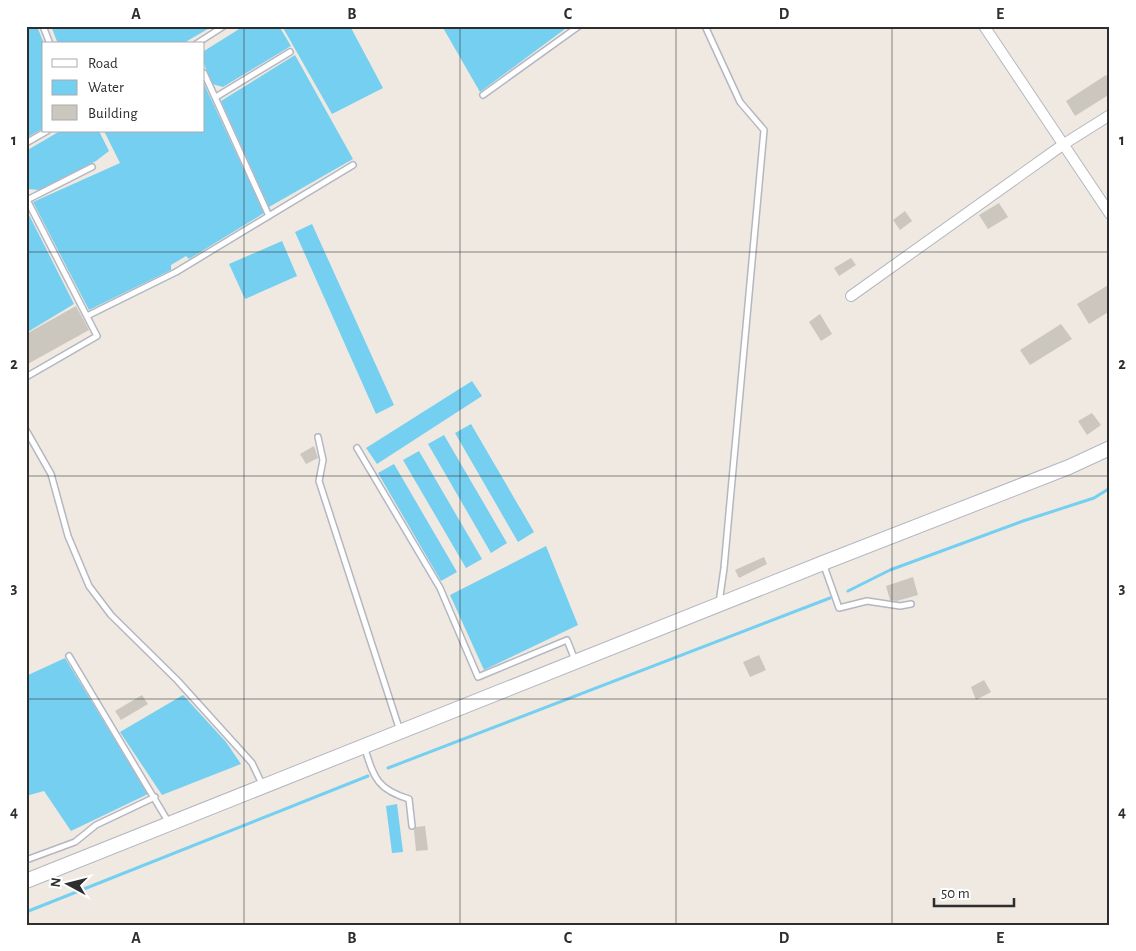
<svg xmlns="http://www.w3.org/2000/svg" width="1136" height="951" font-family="'Alegreya Sans',sans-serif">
	<rect width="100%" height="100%" fill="#efe9e1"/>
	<path fill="#75cff0" d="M 26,26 L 37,26 L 44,44 L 44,128 L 26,138 Z
		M 51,26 L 213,26 L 182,44 L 58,44 Z
		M 244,26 L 279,26 L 291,46 L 223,87 L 212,84 L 204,64 L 204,51 Z
		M 282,26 L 350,26 L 383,88 L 332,114 Z
		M 442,26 L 569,26 L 480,92 Z
		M 295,55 L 353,159 L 269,207 L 221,101 Z
		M 204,84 L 264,213 L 189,259 L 186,256 L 171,265 L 171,270 L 89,310 L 33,202 L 120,163 L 104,131 L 204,131 Z
		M 60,131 L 99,131 L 109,151 L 96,161 L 39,190 L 27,189 L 26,151 Z
		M 26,209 L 74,304 L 26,333 Z
		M 312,224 L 394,405 L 376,414 L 295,232 Z
		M 282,241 L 297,276 L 245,299 L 229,264 Z
		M 472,381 L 482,396 L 377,464 L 366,448 Z
		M 471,424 L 534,532 L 518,542 L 455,433 Z
		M 444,435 L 507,543 L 491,553 L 428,444 Z
		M 419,451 L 482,559 L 466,568 L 403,460 Z
		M 394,464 L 457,572 L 441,581 L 378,473 Z
		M 546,546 L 578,625 L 484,670 L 450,595 Z
		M 65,658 L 148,794 L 71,831 L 44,791 L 26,796 L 26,676 Z
		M 183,695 L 226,742 L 241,764 L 162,795 L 120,732 Z
		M 397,804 L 403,852 L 392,853 L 386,806 Z"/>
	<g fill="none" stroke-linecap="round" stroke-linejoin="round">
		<path stroke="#75cff0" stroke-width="3" d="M 848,591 L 890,570 L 1023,521 L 1094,498 L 1110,488
			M 388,768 L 830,598
			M 26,912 L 368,776"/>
	</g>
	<path fill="#cbc7bf" d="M 1106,75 L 1110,80 L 1110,94 L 1075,116 L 1066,101 Z
		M 999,203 L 1008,217 L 988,229 L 979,215 Z
		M 905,211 L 912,221 L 900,230 L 893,220 Z
		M 851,258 L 856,265 L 839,276 L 834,268 Z
		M 1110,284 L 1110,311 L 1089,324 L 1077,304 Z
		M 76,306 L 89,330 L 26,365 L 26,334 Z
		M 820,314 L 832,334 L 821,341 L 809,322 Z
		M 1061,324 L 1072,339 L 1030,365 L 1020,350 Z
		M 1092,413 L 1101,425 L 1087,435 L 1078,421 Z
		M 314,446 L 318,458 L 306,464 L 300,454 Z
		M 764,557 L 767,564 L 739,578 L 735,570 Z
		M 913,577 L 918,595 L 897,601 L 890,600 L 886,586 Z
		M 759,655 L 766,670 L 750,677 L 743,662 Z
		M 984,680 L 991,692 L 976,700 L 971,687 Z
		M 142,695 L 148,704 L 121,720 L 115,711 Z
		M 425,826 L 428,850 L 416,851 L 414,830 L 416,827 Z"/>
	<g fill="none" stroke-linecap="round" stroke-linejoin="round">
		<defs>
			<path id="service" d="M 43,26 L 50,44
				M 705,26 L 740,102 L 764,130 L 724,568 L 719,603
				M 196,44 L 224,26
				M 204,73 L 269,216
				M 483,95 L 579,26
				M 216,97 L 290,52
				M 26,143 L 47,131
				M 26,198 L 97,336 L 26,377
				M 27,200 L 92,167
				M 87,316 L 176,272 L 353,165
				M 26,430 L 51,474 L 68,536 L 89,586 L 111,615 L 177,680 L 252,763 L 263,786
				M 318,437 L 323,460 L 319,481 L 400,731
				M 357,448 L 440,588 L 478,677 L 567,640 L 575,660
				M 823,563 L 839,608 L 867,601 L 900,606 L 911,604
				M 69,656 L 169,823
				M 364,746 C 374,777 376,789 409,799 L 412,826
				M 26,860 L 75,842 L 96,825 L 155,797"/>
			<path id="minor" d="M 984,26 L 1110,214
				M 851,296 L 1064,144 L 1110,115"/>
			<path id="secondary" d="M 26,881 L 823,563 L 1069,467 L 1110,448"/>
		</defs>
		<use href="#service" stroke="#b4b7c1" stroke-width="8"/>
		<use href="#minor" stroke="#b4b7c1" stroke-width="12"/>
		<use href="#secondary" stroke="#b4b7c1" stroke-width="16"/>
		<use href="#service" stroke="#fff" stroke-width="5"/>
		<use href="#minor" stroke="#fff" stroke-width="10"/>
		<use href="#secondary" stroke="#fff" stroke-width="14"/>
	</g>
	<path fill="none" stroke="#2e2e2e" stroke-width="1" stroke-opacity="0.55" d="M 244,26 L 244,925M 460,26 L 460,925M 676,26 L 676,925M 892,26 L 892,925M 26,252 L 1110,252M 26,476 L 1110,476M 26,699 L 1110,699"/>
	<rect width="1136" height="951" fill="none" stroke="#ffffff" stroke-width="55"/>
	<rect x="42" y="42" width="162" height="90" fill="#ffffff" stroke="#ababab"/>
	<rect x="52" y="59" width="25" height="8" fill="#ffffff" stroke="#ababab"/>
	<text x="88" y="68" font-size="15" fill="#2e2e2e">Road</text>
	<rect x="52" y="80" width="25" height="15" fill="#75cff0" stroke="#ababab"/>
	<text x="88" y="92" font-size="15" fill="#2e2e2e">Water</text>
	<rect x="52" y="105" width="25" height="15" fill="#cbc7bf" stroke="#ababab"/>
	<text x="88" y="118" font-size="15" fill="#2e2e2e">Building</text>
	<g transform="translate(68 884) rotate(277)" stroke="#ffffff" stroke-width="4" paint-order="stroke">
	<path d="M0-4L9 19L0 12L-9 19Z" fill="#2e2e2e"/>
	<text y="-8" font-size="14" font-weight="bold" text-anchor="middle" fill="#2e2e2e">N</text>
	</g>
	<path d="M934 898v8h80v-8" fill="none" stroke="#2e2e2e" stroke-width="2.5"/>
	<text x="941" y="898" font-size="15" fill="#2e2e2e" stroke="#ffffff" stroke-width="4" paint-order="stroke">50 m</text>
	<rect x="28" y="28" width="1080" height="896" fill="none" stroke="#2e2e2e" stroke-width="2"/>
	<g font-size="16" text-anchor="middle" font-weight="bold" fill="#2e2e2e">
		<text x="136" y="19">A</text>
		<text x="352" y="19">B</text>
		<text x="568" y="19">C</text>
		<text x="784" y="19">D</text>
		<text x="1000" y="19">E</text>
		<text x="14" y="145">1</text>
		<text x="1122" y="145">1</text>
		<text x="14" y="369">2</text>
		<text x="1122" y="369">2</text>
		<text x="14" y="593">3</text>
		<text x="1122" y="593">3</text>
		<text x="14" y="817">4</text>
		<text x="1122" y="817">4</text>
		<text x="136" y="943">A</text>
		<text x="352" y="943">B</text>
		<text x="568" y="943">C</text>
		<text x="784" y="943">D</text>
		<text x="1000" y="943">E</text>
	</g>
</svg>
